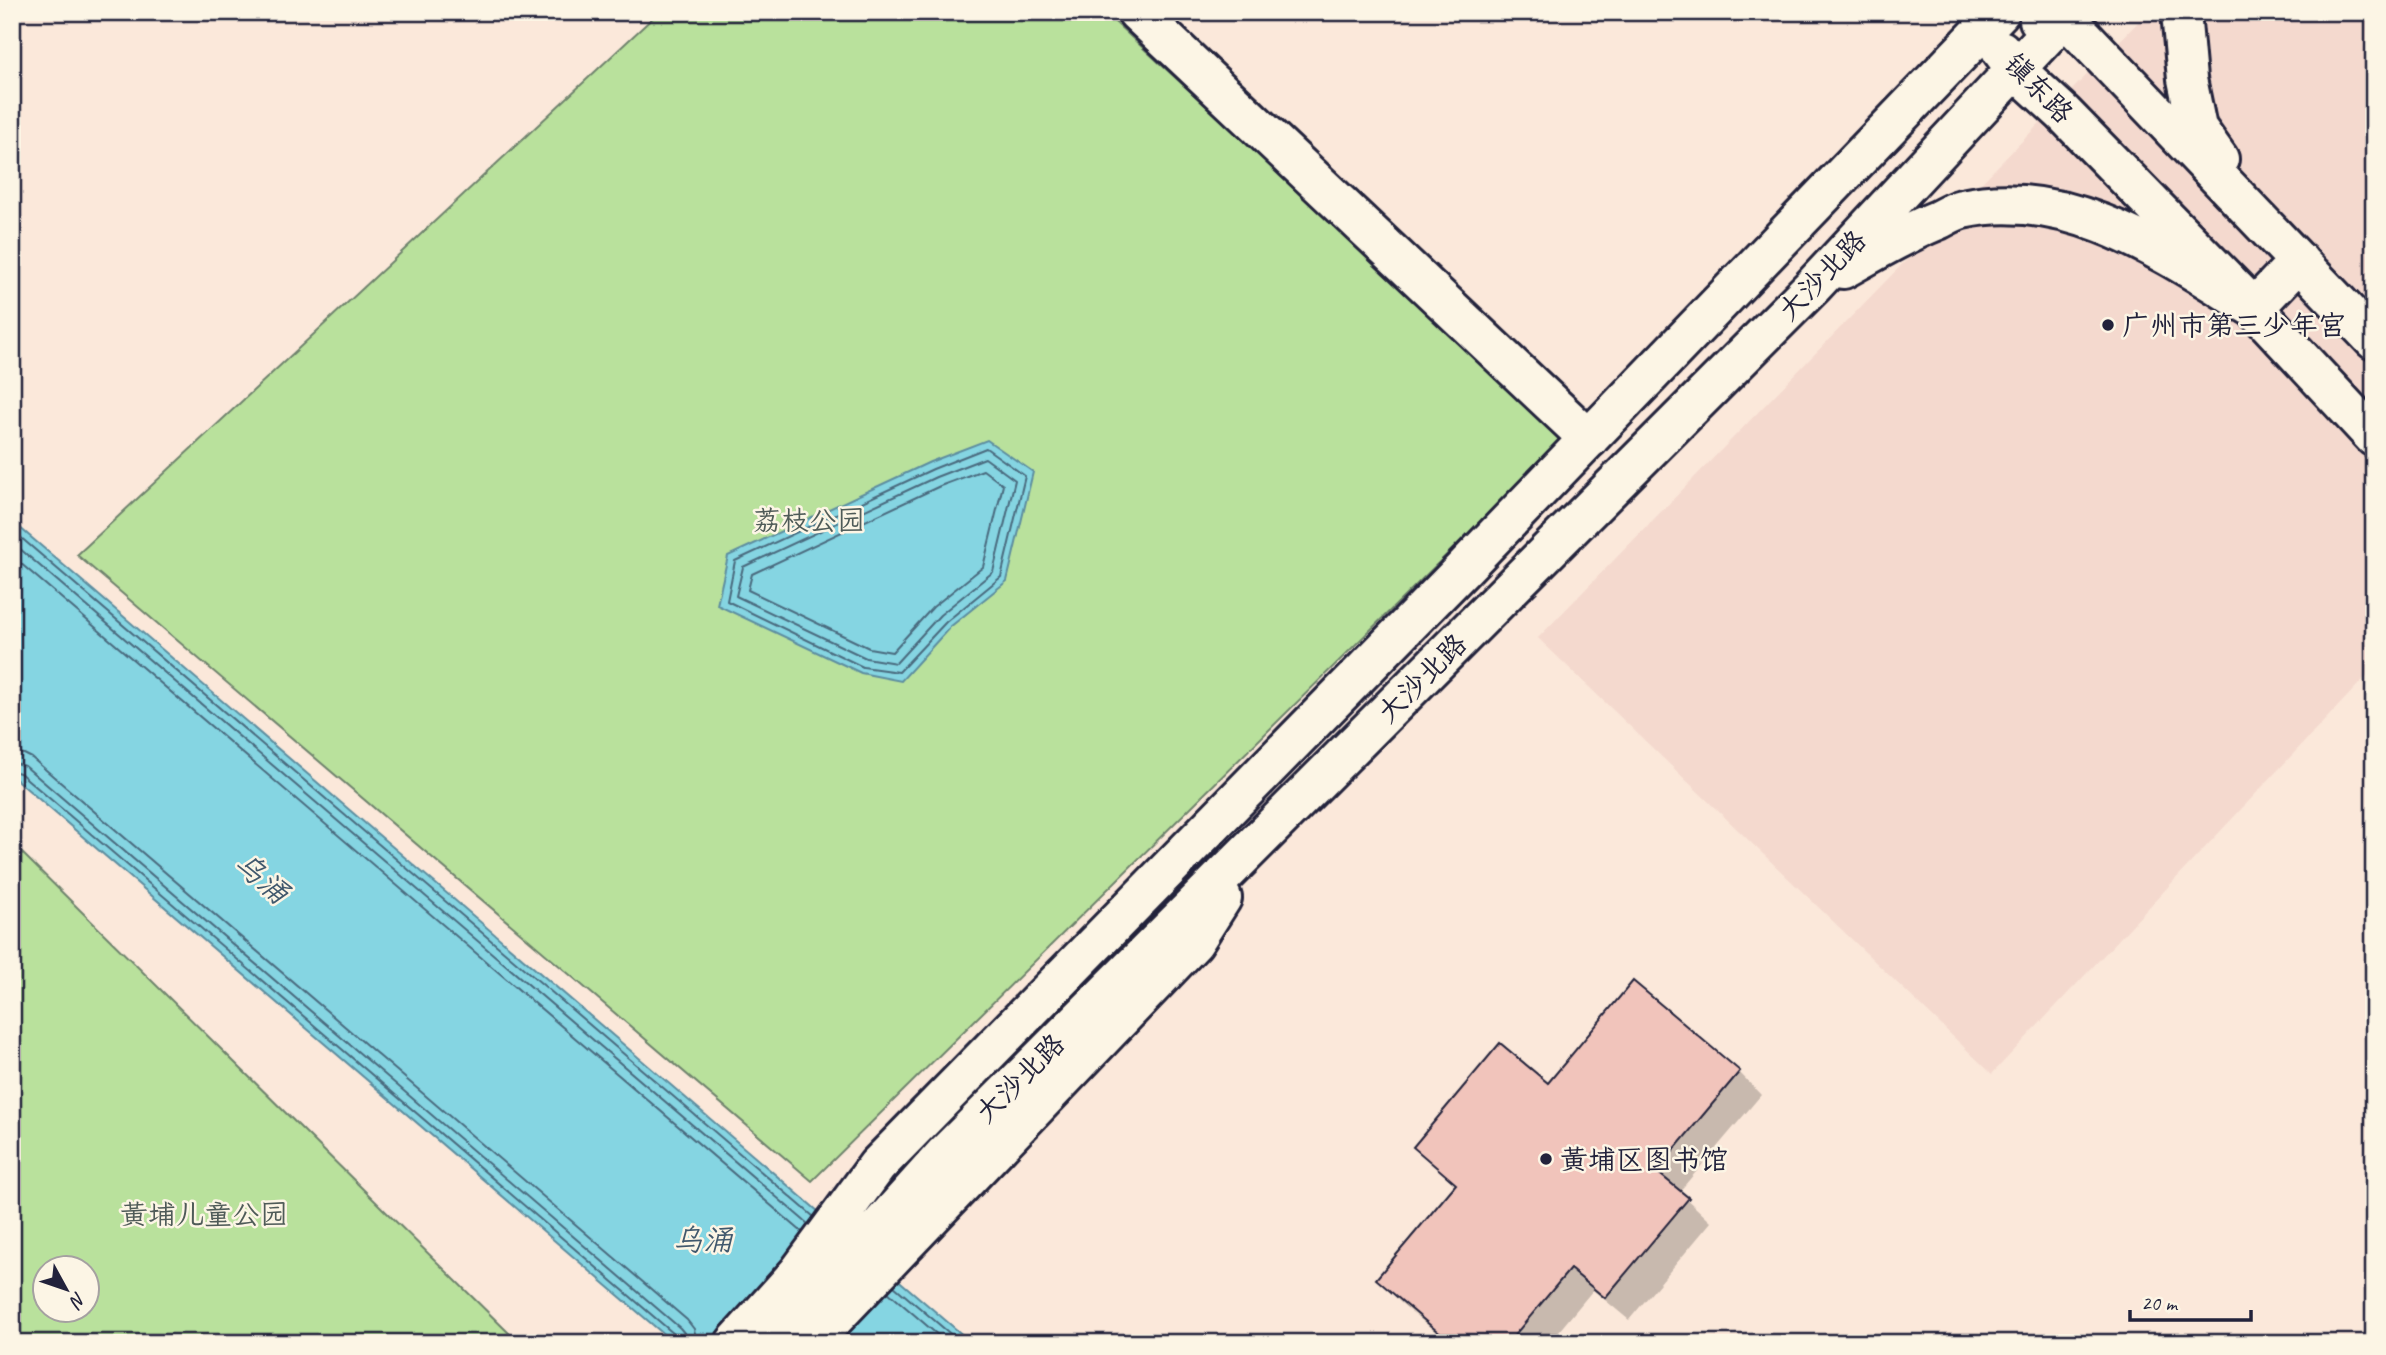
<svg xmlns="http://www.w3.org/2000/svg" width="2386" height="1355" font-family="Caveat,'LXGW WenKai TC',sans-serif">
	<rect width="100%" height="100%" fill="#fbe8da"/>
	<filter id="ink" filterUnits="userSpaceOnUse"><feTurbulence type="fractalNoise" baseFrequency=".0143" numOctaves="2"/><feDisplacementMap in="SourceGraphic" scale="14" xChannelSelector="R" yChannelSelector="G"/><feConvolveMatrix kernelMatrix="1 2 1 2 8 2 1 2 1" color-interpolation-filters="sRGB"/></filter>
	<g filter="url(#ink)">
		<path fill="#f4d9ce" d="M 2148,12 L 2374,12 L 2374,668 L 1992,1074 L 1538,638 Z"/>
		<path fill="#b9e19c" stroke="#6e826c" stroke-width="2" fill-rule="evenodd" d="M 659,12 L 1104,12 L 1566,437 L 812,1181 L 77,555 Z
			M 12,843 L 519,1343 L 12,1343 ZM 46,1268 L 88,1268 L 88,1310 L 46,1310 Z"/>
		<path fill="#85d5e2" stroke="#5d8d9f" stroke-width="2" d="M 987,440 L 1033,472 L 1007,581 L 950,627 L 901,681 L 861,673 L 717,605 L 728,556 L 930,462 Z
			M 12,521 L 972,1343 L 674,1343 L 12,776 Z"/>
		<path fill="#0003" d="M 1739,1072 L 1761,1095 L 1679,1192 L 1711,1222 L 1629,1320 L 1593,1290 L 1549,1343 L 1449,1343 L 1400,1302 L 1378,1279 L 1457,1186 L 1415,1147 L 1548,1085 Z"/>
		<g fill="none" stroke-linecap="round" stroke-linejoin="round">
			<path stroke="#4a6a7e" stroke-width="2" d="M 986,448 L 1025,476 L 1001,577 L 946,622 L 899,672 L 863,667 L 727,601 L 735,561 L 933,469 Z
				M 985,458 L 1015,480 L 993,572 L 940,615 L 896,663 L 866,658 L 736,596 L 743,567 L 936,477 Z
				M 983,470 L 1003,485 L 983,567 L 933,607 L 892,652 L 869,648 L 748,590 L 752,574 L 940,486 Z
				M 12,530 L 814,1217
				M 12,542 L 808,1224
				M 12,556 L 802,1232
				M 12,752 L 24,754 L 32,758 L 687,1320 L 694,1329 L 697,1343
				M 12,762 L 25,766 L 680,1328 L 685,1334 L 686,1343
				M 12,771 L 20,773 L 674,1334 L 677,1343
				M 894,1286 L 961,1343
				M 888,1292 L 947,1343"/>
		</g>
		<path fill="#f1c4bb" stroke="#22223b" stroke-width="2" d="M 1633,981 L 1740,1071 L 1656,1171 L 1689,1198 L 1605,1298 L 1570,1269 L 1508,1343 L 1451,1343 L 1376,1279 L 1456,1184 L 1413,1147 L 1500,1043 L 1548,1083 Z"/>
		<g fill="none" stroke-linecap="round" stroke-linejoin="round">
			<defs>
				<path id="minor" d="M 1137,12 L 1589,439
					M 2181,12 L 2187,79 L 2197,128 L 2219,159
					M 2039,20 L 2064,16 L 2374,340
					M 2001,50 L 2015,69 L 2063,113 L 2254,308 L 2374,437
					M 1843,269 C 1874,252 1905,233 1938,220 C 1946,216 1954,211 1962,209 C 2070,185 2167,255 2254,308 L 2299,261
					M 819,1334 L 1194,942 L 1222,898
					M 735,1343 L 798,1273 L 877,1166 L 1462,570 L 2000,12
					M 775,1343 L 944,1155 L 1813,286 L 2069,12"/>
			</defs>
			<use href="#minor" stroke="#22223b" stroke-width="44"/>
			<use href="#minor" stroke="#fcf5e5" stroke-width="38"/>
		</g>
	</g>
	<g fill="#22223b" stroke="#fcf5e5" stroke-width="2.5">
		<circle cx="2108" cy="325" r="7"/>
		<circle cx="1546" cy="1159" r="7"/>
	</g>
	<g text-anchor="middle" dominant-baseline="central" stroke-width="5" stroke-linejoin="round" paint-order="stroke">
		<g font-size="28" fill="#22223b" stroke="#fcf5e5">
			<text transform="translate(2039 88) rotate(46)">镇东路</text>
			<text transform="translate(1822 275) rotate(-46)">大沙北路</text>
			<text transform="translate(1422 678) rotate(-45)">大沙北路</text>
			<text transform="translate(1020 1078) rotate(-45)">大沙北路</text>
		</g>
		<g font-size="28" fill="#22223b" stroke="#fcf5e5" text-anchor="start">
			<text x="2122" y="325">广州市第三少年宫</text>
			<text x="1560" y="1159">黄埔区图书馆</text>
		</g>
		<g font-size="28" fill="#4f5b58" stroke="#fcf5e5">
			<text x="809" y="520">荔枝公园</text>
			<text x="204" y="1214">黄埔儿童公园</text>
		</g>
		<g font-size="30" font-style="italic" fill="#40586d" stroke="#fcf5e5">
			<text transform="translate(262 878) rotate(41)">乌涌</text>
			<text x="703" y="1240">乌涌</text>
		</g>
	</g>
	<rect width="2386" height="1355" fill="none" stroke="#fcf5e5" stroke-width="42"/>
	<rect x="21" y="21" width="2344" height="1313" fill="none" stroke="#22223b" stroke-width="2.5" filter="url(#ink)"/>
	<g transform="translate(66 1289) rotate(130)"><circle r="33" fill="#fcf5e5" stroke="#a5a1a1" stroke-width="2"/>
	<path d="M0-5L12 26L0 18L-12 26Z" fill="#22223b"/>
	<text y="-10" font-size="19" font-weight="bold" text-anchor="middle" fill="#22223b">N</text>
	</g>
	<path d="M2130 1310v10h121v-10" fill="none" stroke="#22223b" stroke-width="3.5"/>
	<text x="2141" y="1310" font-size="21" fill="#22223b" stroke="#fcf5e5" stroke-width="5" paint-order="stroke">20 m</text>
</svg>
